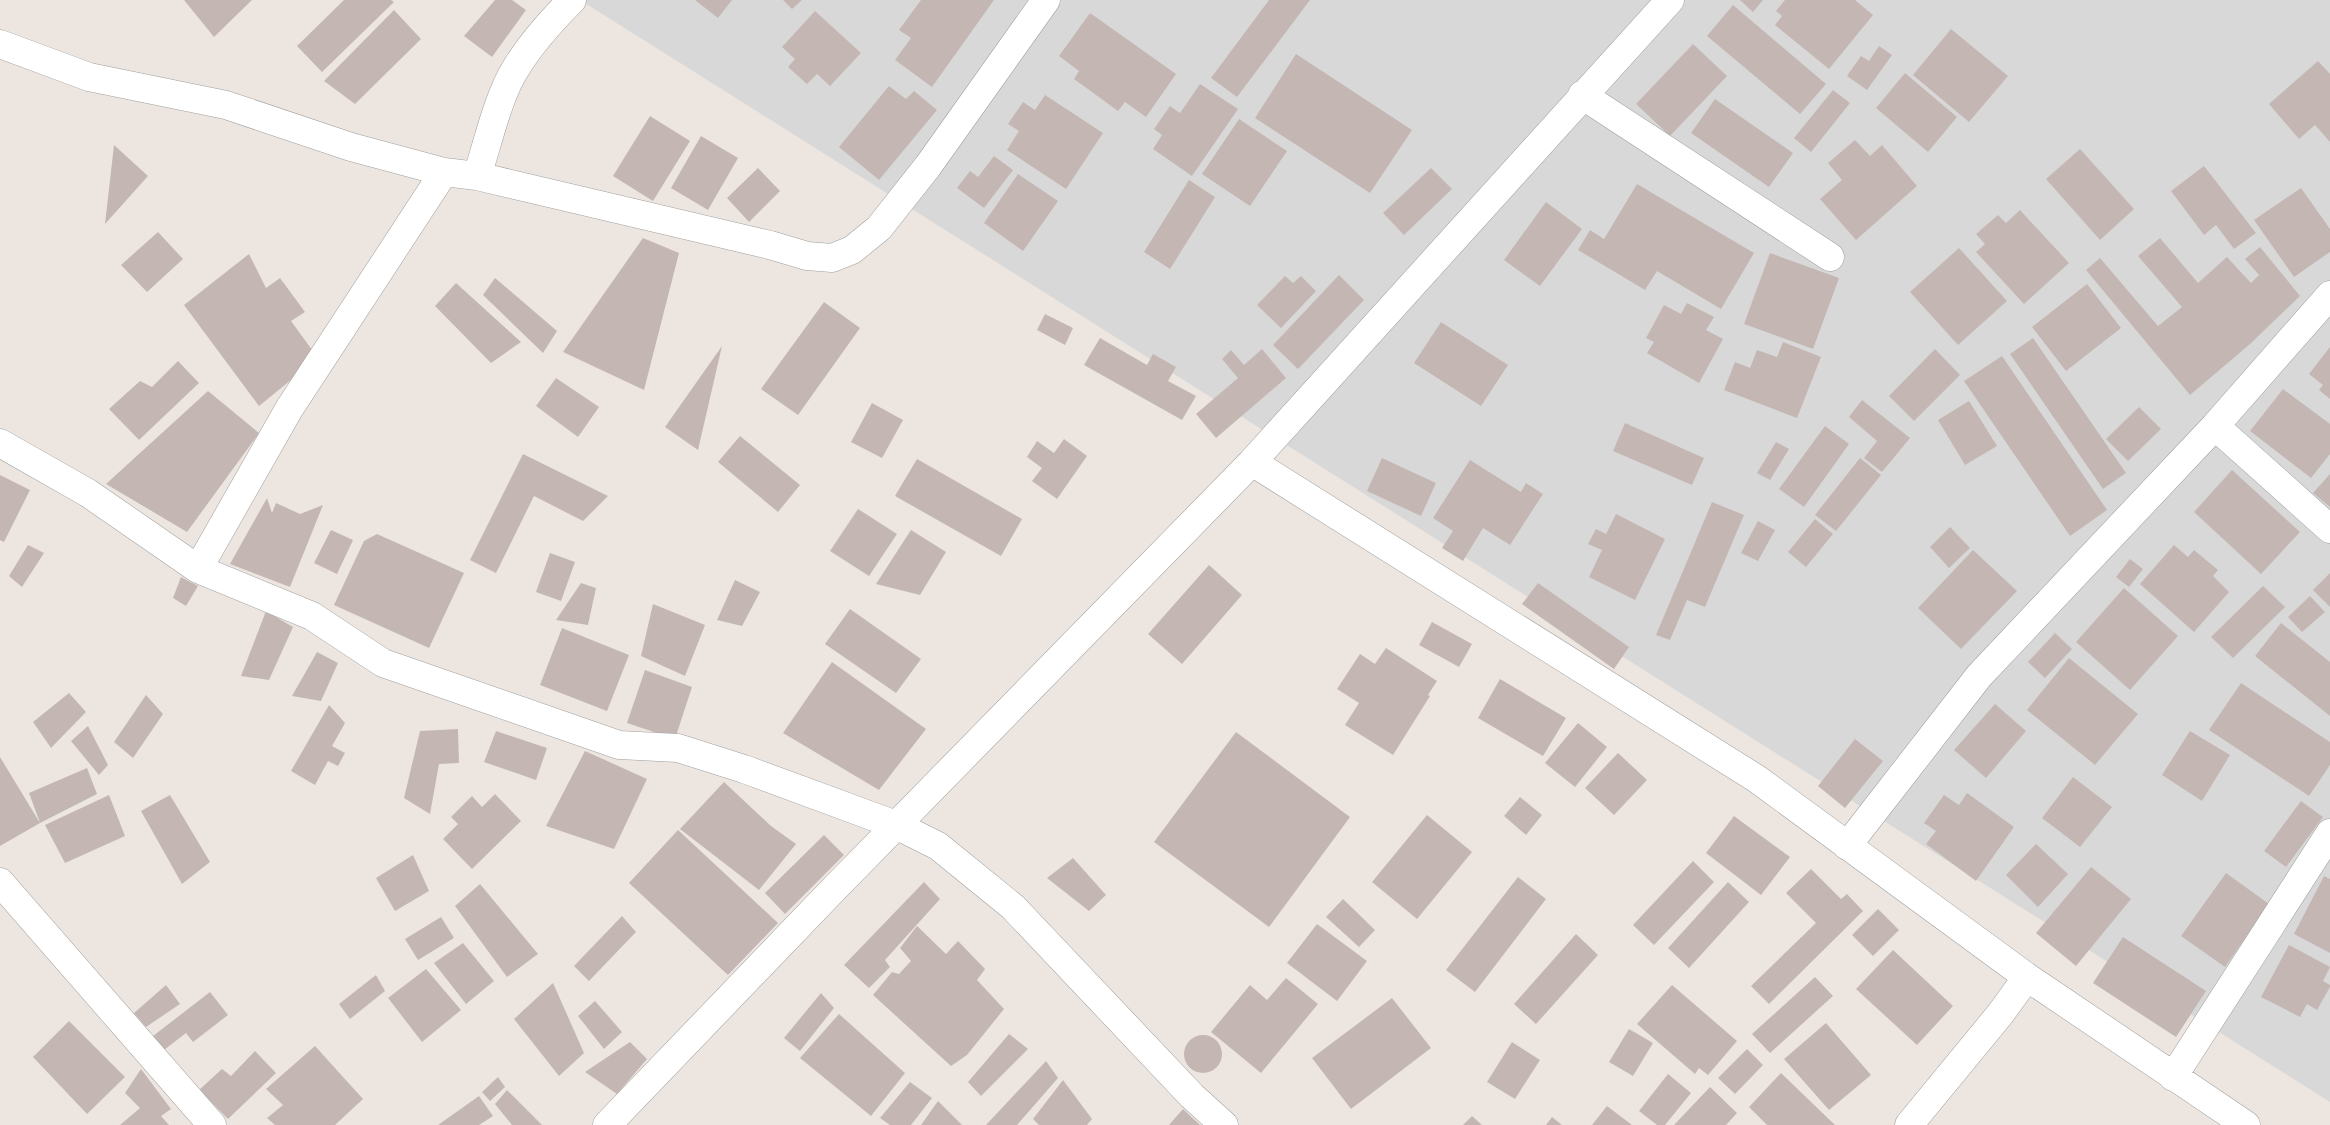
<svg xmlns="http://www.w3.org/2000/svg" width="2330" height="1125" font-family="'Public Sans',sans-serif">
	<rect width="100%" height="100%" fill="#ede6e0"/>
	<path fill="#d9d8d8" d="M 580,0 L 2330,0 L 2330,1102 Z"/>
	<path fill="#c4b7b3" d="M 184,0 L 252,0 L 214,37 Z
		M 344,0 L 391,0 L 394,2 L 322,72 L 297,46 Z
		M 495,0 L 512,0 L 526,10 L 492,57 L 464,36 Z
		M 695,0 L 732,0 L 718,18 Z
		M 783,0 L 802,0 L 792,9 Z
		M 921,0 L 994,0 L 932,87 L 895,60 L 911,38 L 899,30 Z
		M 1269,0 L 1310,0 L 1237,97 L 1211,78 Z
		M 1740,0 L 1763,0 L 1753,12 Z
		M 1785,0 L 1855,0 L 1873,15 L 1829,69 L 1775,25 L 1782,16 L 1776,11 Z
		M 1733,5 L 1826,84 L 1800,114 L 1707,36 Z
		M 394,10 L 421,39 L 355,104 L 324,81 Z
		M 815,11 L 861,53 L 830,86 L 817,74 L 807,84 L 788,67 L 795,59 L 782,47 Z
		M 1090,13 L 1176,74 L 1146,117 L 1125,102 L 1118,111 L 1074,79 L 1079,71 L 1059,56 Z
		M 1951,29 L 2008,76 L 1969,122 L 1913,75 Z
		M 1693,44 L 1727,76 L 1670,136 L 1636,104 Z
		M 1879,46 L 1892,55 L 1867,90 L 1847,76 L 1861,56 L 1869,61 Z
		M 1296,54 L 1412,130 L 1370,193 L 1255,118 Z
		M 2318,61 L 2330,74 L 2330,142 L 2315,125 L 2299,139 L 2269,104 Z
		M 1905,73 L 1957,117 L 1928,152 L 1876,108 Z
		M 1200,84 L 1238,109 L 1192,176 L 1153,149 L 1162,135 L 1154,129 L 1170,106 L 1180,113 Z
		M 889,86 L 906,99 L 914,91 L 937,110 L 879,180 L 839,147 Z
		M 1833,90 L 1850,103 L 1811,152 L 1794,138 Z
		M 1045,95 L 1103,133 L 1066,189 L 1007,150 L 1019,131 L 1008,124 L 1023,102 L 1035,110 Z
		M 1715,99 L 1793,153 L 1769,187 L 1691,133 Z
		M 650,116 L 690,141 L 653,201 L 613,176 Z
		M 1239,119 L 1287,151 L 1250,206 L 1202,174 Z
		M 701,136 L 738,158 L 708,210 L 671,188 Z
		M 1855,140 L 1870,156 L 1882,145 L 1917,186 L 1856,240 L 1820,199 L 1842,180 L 1828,163 Z
		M 114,145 L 148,176 L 105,224 Z
		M 2080,149 L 2134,209 L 2100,240 L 2046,179 Z
		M 994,156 L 1013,170 L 984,208 L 957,188 L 970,171 L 978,177 Z
		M 2204,166 L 2256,233 L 2234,249 L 2216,225 L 2204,235 L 2171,191 Z
		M 758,168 L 780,191 L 749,222 L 727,198 Z
		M 1431,168 L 1452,189 L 1404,235 L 1383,213 Z
		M 1018,174 L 1058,201 L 1023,251 L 984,223 Z
		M 1189,180 L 1215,197 L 1170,269 L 1144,252 Z
		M 1637,184 L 1754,253 L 1721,309 L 1657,271 L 1645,290 L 1578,250 L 1590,230 L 1604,239 Z
		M 2301,188 L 2330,229 L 2330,252 L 2294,277 L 2254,220 Z
		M 1546,202 L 1582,229 L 1540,286 L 1504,260 Z
		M 2020,210 L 2069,263 L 2024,304 L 1976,252 L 1985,244 L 1976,234 L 1998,215 L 2006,223 Z
		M 158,232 L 183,259 L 147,292 L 121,265 Z
		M 643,238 L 679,253 L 644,390 L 563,352 Z
		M 2160,238 L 2198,283 L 2227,257 L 2251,283 L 2259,275 L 2245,259 L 2260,247 L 2300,296 L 2250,344 L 2190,395 L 2086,270 L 2100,258 L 2158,326 L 2182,307 L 2138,256 Z
		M 1959,248 L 2007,301 L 1958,345 L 1910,292 Z
		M 1770,253 L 1839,278 L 1813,349 L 1744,324 Z
		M 249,254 L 266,288 L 280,278 L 305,312 L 291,321 L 318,358 L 259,406 L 184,305 Z
		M 1339,275 L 1364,300 L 1298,369 L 1273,345 Z
		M 1285,276 L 1293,283 L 1301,276 L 1316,291 L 1281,328 L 1257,305 Z
		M 495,278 L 557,331 L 543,353 L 483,295 Z
		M 456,283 L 521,342 L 491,363 L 435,306 Z
		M 2087,284 L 2121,328 L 2066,371 L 2032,327 Z
		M 824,302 L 860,328 L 798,415 L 761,389 Z
		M 1687,303 L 1714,317 L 1706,330 L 1723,339 L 1699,383 L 1647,353 L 1654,342 L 1646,338 L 1664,305 L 1681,314 Z
		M 1045,314 L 1073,328 L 1065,345 L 1037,330 Z
		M 1441,322 L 1508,365 L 1481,406 L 1414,363 Z
		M 1100,338 L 1147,365 L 1153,354 L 1176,367 L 1168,381 L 1196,396 L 1182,420 L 1084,365 Z
		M 2033,338 L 2126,473 L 2103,489 L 2010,354 Z
		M 1783,342 L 1821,357 L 1797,418 L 1724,390 L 1735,362 L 1750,368 L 1757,350 L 1777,357 Z
		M 722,346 L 698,450 L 665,427 Z
		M 2330,347 L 2330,399 L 2319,390 L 2323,385 L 2309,374 Z
		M 1262,349 L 1286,378 L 1216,438 L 1196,414 L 1238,378 L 1222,359 L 1231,350 L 1244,365 Z
		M 1935,349 L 1960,375 L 1914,421 L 1889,396 Z
		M 2002,356 L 2107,510 L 2070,536 L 1964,381 Z
		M 178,361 L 199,383 L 139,440 L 109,409 L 140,381 L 152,387 Z
		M 556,378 L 599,407 L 578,437 L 536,406 Z
		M 2283,389 L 2330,424 L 2330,454 L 2311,478 L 2250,431 Z
		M 208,391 L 259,433 L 187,532 L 106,484 Z
		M 1862,400 L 1910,438 L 1882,472 L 1864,458 L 1877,441 L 1849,417 Z
		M 1969,401 L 1997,446 L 1965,465 L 1938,420 Z
		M 872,403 L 903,420 L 882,458 L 851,442 Z
		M 2139,407 L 2161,429 L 2128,461 L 2106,439 Z
		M 1625,423 L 1704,458 L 1692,485 L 1613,451 Z
		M 1825,426 L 1849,444 L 1804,507 L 1779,489 Z
		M 740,436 L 800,485 L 778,512 L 718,462 Z
		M 1064,439 L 1087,456 L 1057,499 L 1032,481 L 1042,468 L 1027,457 L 1037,441 L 1054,453 Z
		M 1776,442 L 1789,449 L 1770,480 L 1757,473 Z
		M 523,454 L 608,496 L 583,521 L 534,496 L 496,573 L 470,560 Z
		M 1382,458 L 1436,483 L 1421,516 L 1367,491 Z
		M 1860,458 L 1881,475 L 1836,531 L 1815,515 Z
		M 917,459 L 1022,519 L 1001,556 L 895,496 Z
		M 1470,460 L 1521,492 L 1526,483 L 1543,494 L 1510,545 L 1483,528 L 1463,561 L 1442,548 L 1453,531 L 1433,518 Z
		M 2232,470 L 2300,532 L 2261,574 L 2194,512 Z
		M 2330,474 L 2330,507 L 2313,493 Z
		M 0,475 L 30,490 L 4,542 L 0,540 Z
		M 267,498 L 272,513 L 276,503 L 300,514 L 323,505 L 290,587 L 230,564 Z
		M 1712,502 L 1744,515 L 1705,607 L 1687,600 L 1670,640 L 1656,635 Z
		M 858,509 L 897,534 L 869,576 L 830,551 Z
		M 1616,514 L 1665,539 L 1635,600 L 1589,577 L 1602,550 L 1588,544 L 1596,529 L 1606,534 Z
		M 1815,519 L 1833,534 L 1806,567 L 1788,552 Z
		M 1758,521 L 1775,530 L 1758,561 L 1741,553 Z
		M 1950,527 L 1970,548 L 1949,568 L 1930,547 Z
		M 331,530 L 353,540 L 337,574 L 314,563 Z
		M 911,530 L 946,552 L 920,595 L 876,584 Z
		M 377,534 L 464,573 L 429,648 L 334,605 L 364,541 Z
		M 28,545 L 44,553 L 22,587 L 9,576 Z
		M 2174,545 L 2188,557 L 2194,550 L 2218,570 L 2213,576 L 2229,592 L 2194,632 L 2140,584 Z
		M 1973,550 L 2017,591 L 1961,649 L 1918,608 Z
		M 550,553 L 575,562 L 561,601 L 536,592 Z
		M 2130,559 L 2143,569 L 2129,587 L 2116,577 Z
		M 1209,565 L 1242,595 L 1182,664 L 1148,634 Z
		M 2330,573 L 2330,607 L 2313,590 Z
		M 181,577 L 198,586 L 186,606 L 173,598 Z
		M 735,580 L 760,592 L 742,626 L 717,620 Z
		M 581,583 L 596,588 L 588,625 L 556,620 Z
		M 1538,583 L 1629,647 L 1614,669 L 1522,604 Z
		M 2263,586 L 2285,607 L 2233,658 L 2211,637 Z
		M 2124,588 L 2178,636 L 2130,690 L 2076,642 Z
		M 2310,596 L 2325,612 L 2302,632 L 2288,617 Z
		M 653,604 L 705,625 L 685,676 L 641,656 Z
		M 850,609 L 921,659 L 896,693 L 825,644 Z
		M 266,611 L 293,627 L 269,680 L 241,676 Z
		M 1432,622 L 1472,644 L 1459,667 L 1419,645 Z
		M 2281,623 L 2330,662 L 2330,716 L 2255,656 Z
		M 562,628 L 629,655 L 607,711 L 540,685 Z
		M 2055,633 L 2072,649 L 2045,678 L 2028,662 Z
		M 1386,648 L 1437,681 L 1428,695 L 1430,696 L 1393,755 L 1345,725 L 1359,703 L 1337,689 L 1360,654 L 1375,664 Z
		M 317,652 L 338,663 L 321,701 L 292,696 Z
		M 2069,658 L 2138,714 L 2095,765 L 2027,710 Z
		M 832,662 L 926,729 L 879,790 L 783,733 Z
		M 645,670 L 692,687 L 675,739 L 627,723 Z
		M 1500,679 L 1566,718 L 1543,756 L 1478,718 Z
		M 2241,683 L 2330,742 L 2330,765 L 2309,796 L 2209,730 Z
		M 69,693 L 86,712 L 51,748 L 33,722 Z
		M 146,695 L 163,714 L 133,758 L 114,742 Z
		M 1995,704 L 2026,731 L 1986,778 L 1954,750 Z
		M 329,705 L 345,723 L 332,746 L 345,753 L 338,766 L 328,761 L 315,785 L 291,771 Z
		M 1578,723 L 1607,747 L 1575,787 L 1545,763 Z
		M 88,726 L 108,765 L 99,775 L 71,741 Z
		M 458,729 L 459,763 L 439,764 L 430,814 L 404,798 L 420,731 Z
		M 496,731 L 547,748 L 536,780 L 484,762 Z
		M 2190,731 L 2230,755 L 2202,801 L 2162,775 Z
		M 1236,732 L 1350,817 L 1269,927 L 1154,842 Z
		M 1855,739 L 1883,761 L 1845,808 L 1818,786 Z
		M 585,751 L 647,779 L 614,849 L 546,826 Z
		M 1618,753 L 1647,780 L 1614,815 L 1585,788 Z
		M 0,757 L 40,823 L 0,846 Z
		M 87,768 L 97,794 L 40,823 L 29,793 Z
		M 2073,777 L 2112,807 L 2080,847 L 2042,818 Z
		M 724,782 L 771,826 L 796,844 L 759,890 L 680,829 Z
		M 1967,793 L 2014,827 L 1976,881 L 1926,844 L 1936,831 L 1924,823 L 1944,795 L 1959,805 Z
		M 495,794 L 521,821 L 472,869 L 443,839 L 458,824 L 451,817 L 472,796 L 482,807 Z
		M 109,795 L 125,836 L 65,863 L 45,825 Z
		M 170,795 L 210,862 L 182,884 L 141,811 Z
		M 1520,797 L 1542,815 L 1526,835 L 1504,816 Z
		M 2301,801 L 2323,817 L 2286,867 L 2264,851 Z
		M 1427,815 L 1472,852 L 1417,919 L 1372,882 Z
		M 1734,816 L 1790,857 L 1761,895 L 1706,853 Z
		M 678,830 L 778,923 L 728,975 L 629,883 Z
		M 824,835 L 844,855 L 785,914 L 765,893 Z
		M 2036,844 L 2068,874 L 2038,907 L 2006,875 Z
		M 413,855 L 429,891 L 395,911 L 376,878 Z
		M 1073,858 L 1106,895 L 1089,911 L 1047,878 Z
		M 1693,861 L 1714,882 L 1654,945 L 1633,925 Z
		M 2091,867 L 2131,899 L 2076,966 L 2036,933 Z
		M 1811,869 L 1841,899 L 1847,894 L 1863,911 L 1769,1004 L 1751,986 L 1816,923 L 1786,893 Z
		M 2226,873 L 2269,904 L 2225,967 L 2181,936 Z
		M 2324,876 L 2330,879 L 2330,953 L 2294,934 Z
		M 1518,877 L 1546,899 L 1475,992 L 1446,970 Z
		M 924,882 L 940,899 L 885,960 L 890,967 L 869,988 L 844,965 Z
		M 1728,882 L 1749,902 L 1689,968 L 1668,948 Z
		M 480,884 L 538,954 L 507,977 L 455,906 Z
		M 1343,899 L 1375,930 L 1359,947 L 1326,917 Z
		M 1878,909 L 1899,930 L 1873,956 L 1852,935 Z
		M 622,916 L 636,932 L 589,981 L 574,966 Z
		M 441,917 L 454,938 L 418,960 L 405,939 Z
		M 1317,924 L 1367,961 L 1337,1001 L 1287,963 Z
		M 917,926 L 946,954 L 958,941 L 985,969 L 977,980 L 1004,1009 L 967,1055 L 951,1066 L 873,995 L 892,972 L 899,974 L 911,961 L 900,948 Z
		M 1576,934 L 1598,955 L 1536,1024 L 1514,1004 Z
		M 2123,937 L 2206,991 L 2176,1037 L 2093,983 Z
		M 463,943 L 494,981 L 466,1004 L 434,963 Z
		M 2289,945 L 2330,967 L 2323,981 L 2330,985 L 2330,987 L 2317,1010 L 2307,1004 L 2300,1017 L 2261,997 Z
		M 1893,950 L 1953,1006 L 1917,1045 L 1856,989 Z
		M 426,969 L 461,1010 L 422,1042 L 388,998 Z
		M 376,975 L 385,991 L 350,1019 L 339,1004 Z
		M 1815,977 L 1833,996 L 1770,1053 L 1752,1034 Z
		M 1286,978 L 1318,1004 L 1261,1073 L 1211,1032 L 1250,985 L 1267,1000 Z
		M 553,983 L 584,1053 L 559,1076 L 514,1019 Z
		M 166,985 L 180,1004 L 146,1027 L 134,1013 Z
		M 1672,985 L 1737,1041 L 1708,1075 L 1699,1068 L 1695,1074 L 1637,1024 Z
		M 210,992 L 228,1015 L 193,1042 L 186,1033 L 164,1050 L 153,1036 Z
		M 821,993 L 834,1008 L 800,1051 L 784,1038 Z
		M 1392,998 L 1431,1048 L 1351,1109 L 1312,1058 Z
		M 595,1001 L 622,1032 L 604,1049 L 578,1016 Z
		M 839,1014 L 905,1073 L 871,1116 L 800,1058 Z
		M 69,1021 L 125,1077 L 87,1114 L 33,1057 Z
		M 1826,1023 L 1871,1075 L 1829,1110 L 1784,1059 Z
		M 1629,1029 L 1653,1043 L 1633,1076 L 1609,1062 Z
		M 1009,1034 L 1028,1049 L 981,1096 L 968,1082 Z
		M1184 1054a19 19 0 1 1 38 0a19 19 0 1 1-38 0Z
		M 630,1042 L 647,1059 L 617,1094 L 585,1072 Z
		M 1512,1042 L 1540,1060 L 1515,1099 L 1487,1082 Z
		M 315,1046 L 363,1099 L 335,1125 L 275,1125 L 267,1118 L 283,1105 L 266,1089 Z
		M 1747,1049 L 1763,1065 L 1735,1094 L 1718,1078 Z
		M 255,1051 L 276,1073 L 228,1119 L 199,1090 L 222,1069 L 231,1076 Z
		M 1046,1061 L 1058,1078 L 1017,1125 L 986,1125 Z
		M 141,1069 L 171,1109 L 161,1116 L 169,1125 L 120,1125 L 140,1108 L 125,1093 Z
		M 1781,1073 L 1835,1125 L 1767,1125 L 1749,1107 Z
		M 1668,1074 L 1691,1093 L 1665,1125 L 1657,1125 L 1639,1111 Z
		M 498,1077 L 505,1087 L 490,1101 L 482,1092 Z
		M 1063,1080 L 1092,1119 L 1087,1125 L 1039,1125 L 1033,1119 Z
		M 910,1082 L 932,1098 L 911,1125 L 890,1125 L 880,1118 Z
		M 1710,1087 L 1737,1113 L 1726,1125 L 1674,1125 Z
		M 507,1090 L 542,1125 L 512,1125 L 495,1104 Z
		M 479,1096 L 493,1116 L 479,1125 L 438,1125 Z
		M 938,1101 L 962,1125 L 921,1125 Z
		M 1607,1106 L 1632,1125 L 1592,1125 Z
		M 1183,1109 L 1200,1125 L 1169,1125 Z
		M 1472,1116 L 1482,1125 L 1463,1125 Z
		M 1552,1117 L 1562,1125 L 1546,1125 Z"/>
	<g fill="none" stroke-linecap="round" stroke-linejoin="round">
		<defs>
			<path id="minor" d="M 0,44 L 89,77 L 226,105 L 351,147 L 444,172 L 477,176 L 770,245 L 807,256 L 832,258 L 852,250 L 879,228 L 928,166 L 1046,0
				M 1582,95 L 1830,257
				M 477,176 C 488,143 498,96 516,68 C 531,43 551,21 572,0
				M 2215,426 L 2330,529
				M 0,443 L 88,493 L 198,569 L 312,616 L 383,663 L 619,745 L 678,748 L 744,769 L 896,825 L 938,846 L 1013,907 L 1192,1096 L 1224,1125
				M 1252,462 L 1670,0
				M 198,569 L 289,409 L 444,172
				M 1847,846 L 1979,676 L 2215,426 L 2330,295
				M 0,882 L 212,1125
				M 2173,1077 L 2330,833
				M 607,1125 L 830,893 L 1252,462 L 1757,779 L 2027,977 L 2246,1125
				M 1909,1125 L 2001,1013 L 2027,977"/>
		</defs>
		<use href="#minor" stroke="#9f9f9f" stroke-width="29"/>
		<use href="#minor" stroke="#fff" stroke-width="28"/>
	</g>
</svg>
